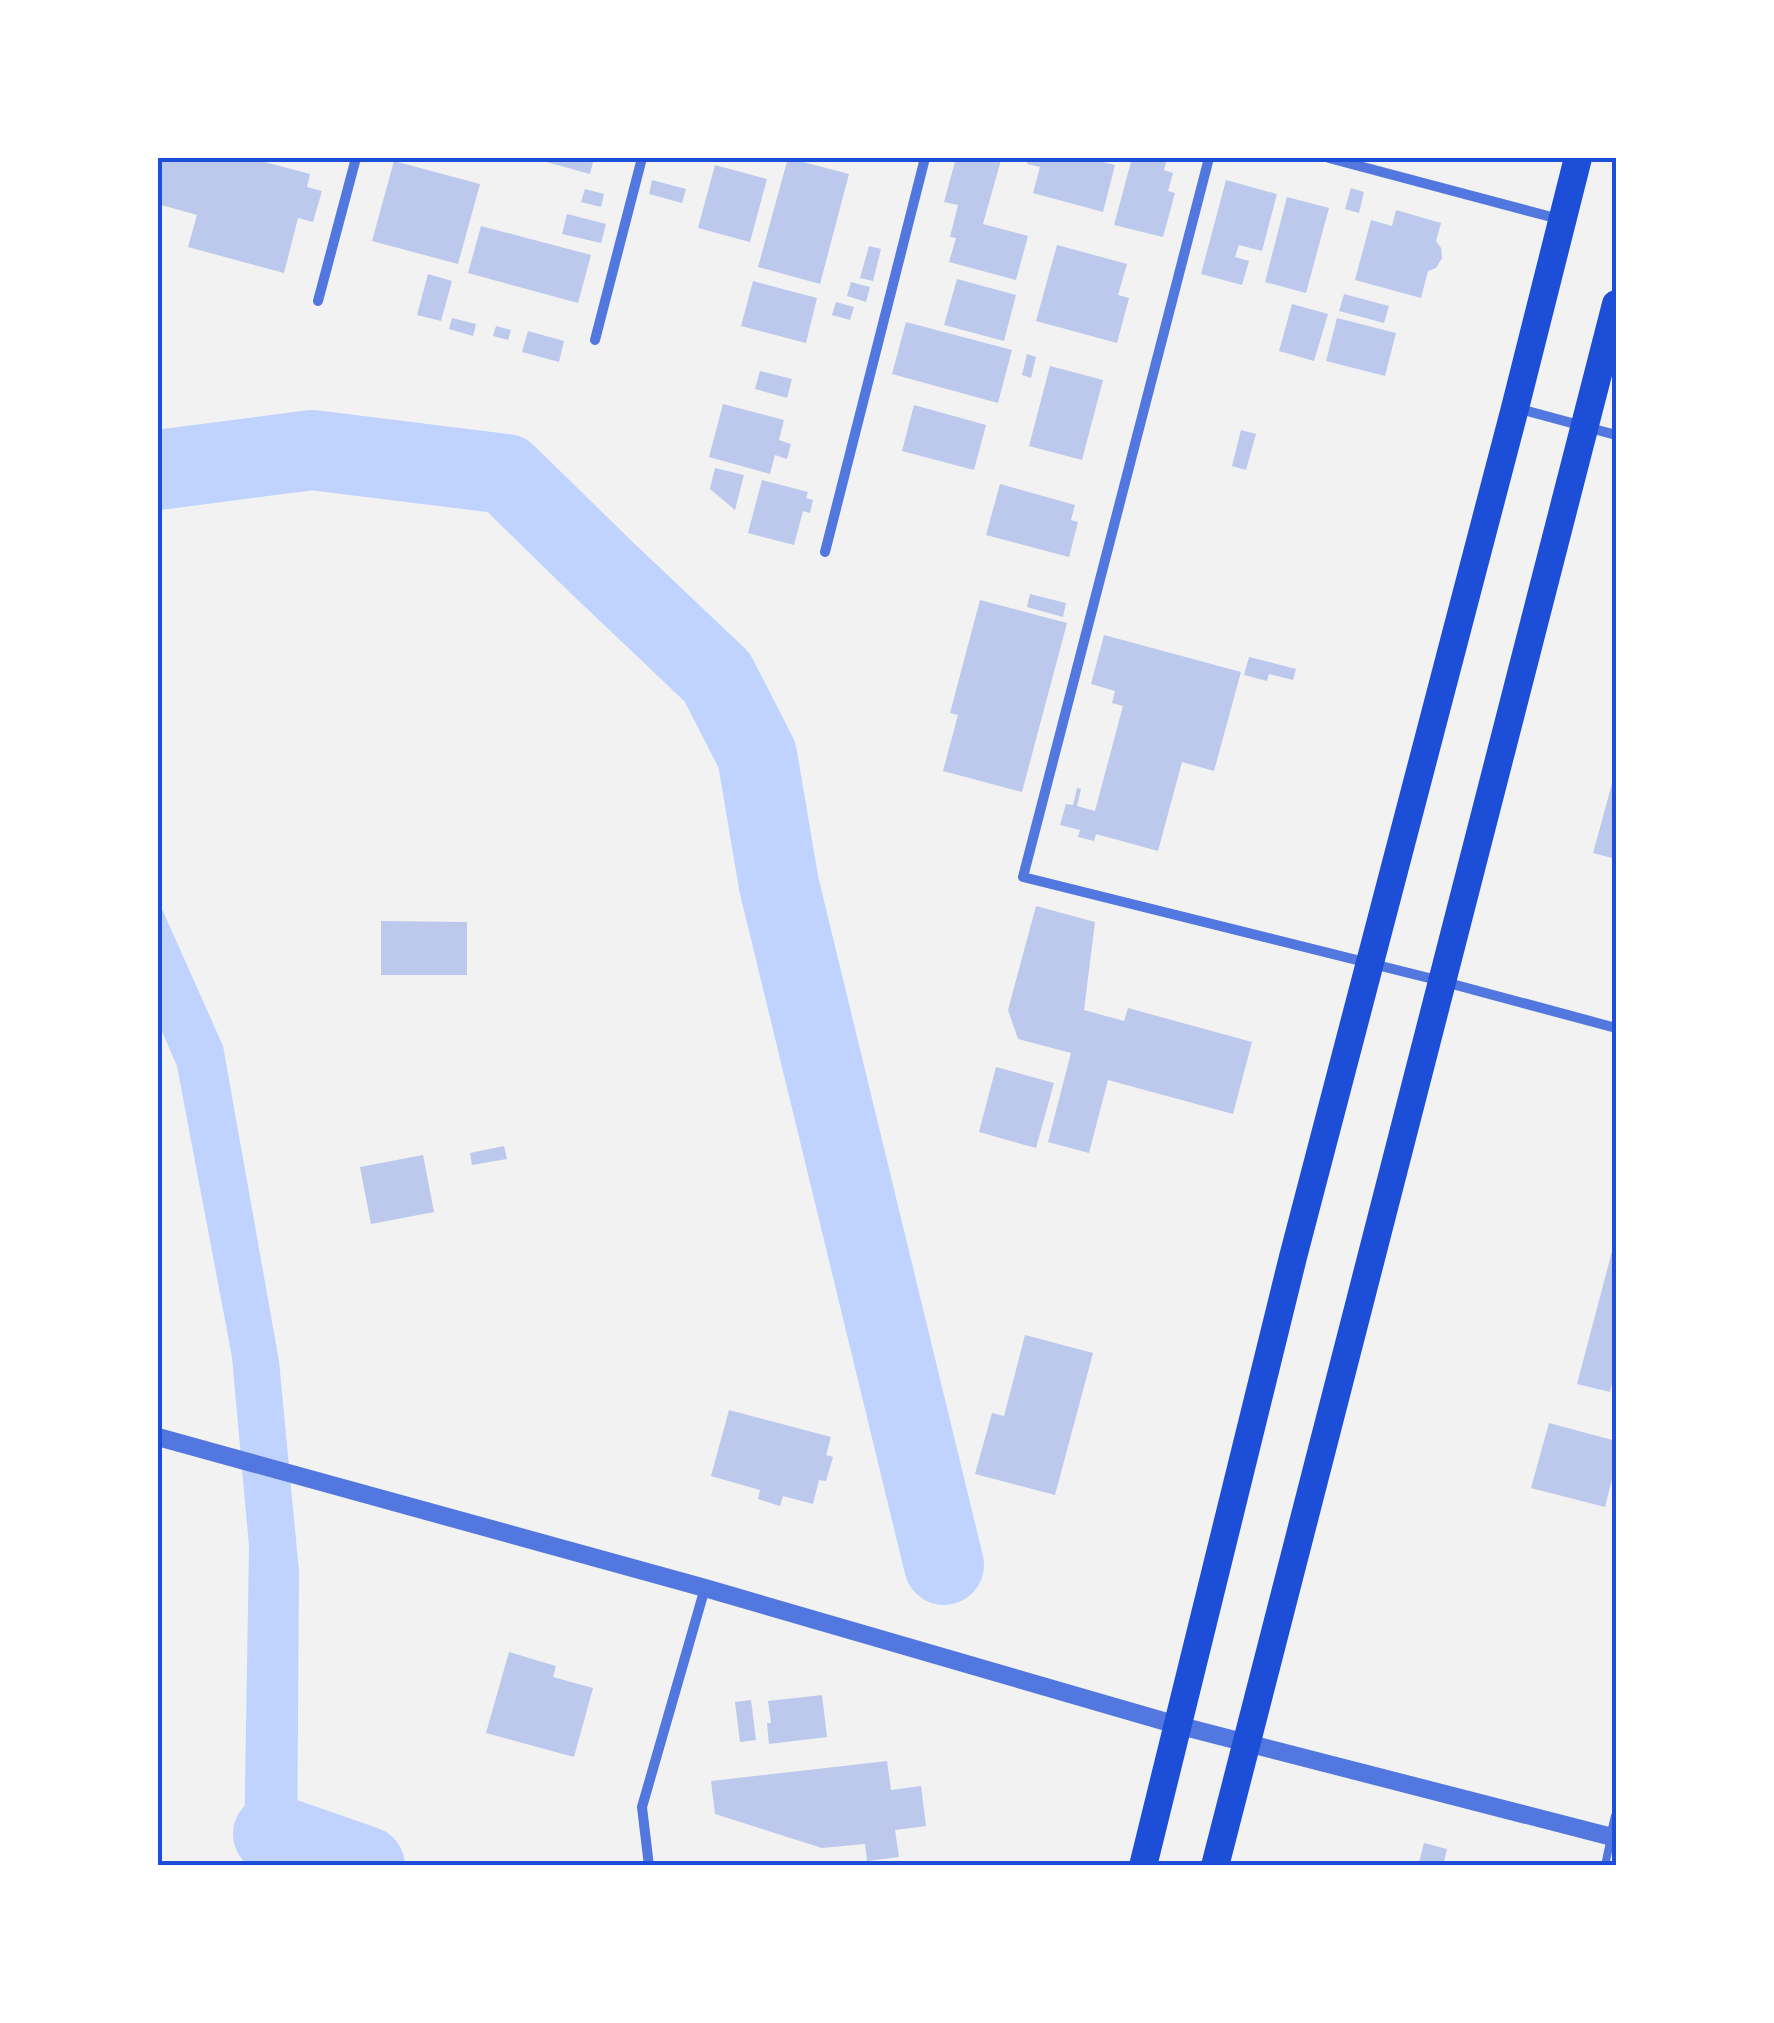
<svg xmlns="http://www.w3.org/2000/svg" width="1774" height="2023" font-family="'Archivo Narrow',sans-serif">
	<rect width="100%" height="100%" fill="#f2f2f2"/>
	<path fill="#bfd3fe" d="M 158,900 L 223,1046 L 279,1361 L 299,1571 L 297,1865 L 286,1865 L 244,1849 L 249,1546 L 232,1357 L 177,1066 L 158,1022 Z"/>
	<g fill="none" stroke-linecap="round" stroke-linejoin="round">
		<path stroke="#bfd3fe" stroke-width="80" d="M 158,470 L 312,450 L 506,474 L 600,566 L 717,677 L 757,755 L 779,885 L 944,1565
			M 273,1834 L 365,1866"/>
	</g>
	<path fill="#bdc9ec" d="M 162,158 L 250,158 L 310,174 L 307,187 L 322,191 L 313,222 L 298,218 L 284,273 L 188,247 L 197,215 L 158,204 L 158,175 Z
		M 532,158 L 594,158 L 590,174 Z
		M 788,158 L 849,174 L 820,284 L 758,267 Z
		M 956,158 L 992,158 L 1001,160 L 983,224 L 1028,236 L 1016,280 L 949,262 L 956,238 L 950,237 L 958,205 L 944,202 Z
		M 1029,158 L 1088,158 L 1115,165 L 1103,212 L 1033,193 L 1040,167 L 1027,164 Z
		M 1132,158 L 1167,158 L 1164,170 L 1173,173 L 1168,191 L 1175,193 L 1163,237 L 1114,225 Z
		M 394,161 L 480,184 L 458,264 L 372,241 Z
		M 715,165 L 767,179 L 750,242 L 698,228 Z
		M 652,180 L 686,189 L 682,203 L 649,194 Z
		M 1226,180 L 1277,194 L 1262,251 L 1239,245 L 1235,257 L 1249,261 L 1242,285 L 1201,274 Z
		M 1351,188 L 1364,192 L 1359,213 L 1345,209 Z
		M 585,189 L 604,194 L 601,207 L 581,202 Z
		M 1287,197 L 1329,208 L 1306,293 L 1265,282 Z
		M 1396,210 L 1441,223 L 1436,241 L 1441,248 L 1442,258 L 1436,268 L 1428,271 L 1421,298 L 1355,280 L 1371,220 L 1392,226 Z
		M 567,214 L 606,224 L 601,243 L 562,234 Z
		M 481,226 L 591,255 L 578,303 L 468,273 Z
		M 1057,245 L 1127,264 L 1118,295 L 1129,298 L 1117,343 L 1036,321 Z
		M 869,246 L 881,249 L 873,281 L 860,278 Z
		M 428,274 L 452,281 L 441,321 L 417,315 Z
		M 957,279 L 1016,295 L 1004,341 L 944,325 Z
		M 753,281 L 817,298 L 806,343 L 741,326 Z
		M 851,282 L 870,287 L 866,302 L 847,296 Z
		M 1344,294 L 1389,306 L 1384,323 L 1339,311 Z
		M 836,302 L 854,307 L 850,320 L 832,315 Z
		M 1292,304 L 1328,314 L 1314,361 L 1279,351 Z
		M 452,318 L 476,324 L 473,336 L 449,329 Z
		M 1337,318 L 1396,333 L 1385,376 L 1326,361 Z
		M 906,322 L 1012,350 L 998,403 L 892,374 Z
		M 496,326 L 511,330 L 508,340 L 493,336 Z
		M 528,331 L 564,341 L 559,362 L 522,352 Z
		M 1027,354 L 1036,357 L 1031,378 L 1022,375 Z
		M 1050,366 L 1103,380 L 1082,460 L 1029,446 Z
		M 760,371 L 792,379 L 787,398 L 755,389 Z
		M 723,404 L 784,420 L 779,440 L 791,444 L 787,459 L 775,455 L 770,474 L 709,457 Z
		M 914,405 L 986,425 L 974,470 L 902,451 Z
		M 1241,430 L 1256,434 L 1246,470 L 1232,466 Z
		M 715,468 L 744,475 L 735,510 L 710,489 Z
		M 762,480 L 808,492 L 806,498 L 813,500 L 810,513 L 803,511 L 794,545 L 748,533 Z
		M 1000,484 L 1075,505 L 1071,520 L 1078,522 L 1069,557 L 986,535 Z
		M 1030,594 L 1066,603 L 1063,617 L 1027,607 Z
		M 980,600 L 1067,623 L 1022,792 L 943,771 L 958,715 L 950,713 Z
		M 1104,635 L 1241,672 L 1214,771 L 1182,762 L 1158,851 L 1096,834 L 1094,841 L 1078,837 L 1080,830 L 1060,825 L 1066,804 L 1073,805 L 1077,788 L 1081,789 L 1077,806 L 1095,811 L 1123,706 L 1112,703 L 1115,691 L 1091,684 Z
		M 1249,657 L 1296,669 L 1293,680 L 1269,674 L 1267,681 L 1244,675 Z
		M 1613,780 L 1616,781 L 1616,859 L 1593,853 Z
		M 1036,906 L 1095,922 L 1084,1010 L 1124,1021 L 1128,1008 L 1252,1042 L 1233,1114 L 1108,1080 L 1089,1153 L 1048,1142 L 1071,1053 L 1018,1039 L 1008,1010 Z
		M 381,921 L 467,922 L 467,975 L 381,975 Z
		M 996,1067 L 1054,1083 L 1036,1148 L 979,1132 Z
		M 504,1146 L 507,1159 L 472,1165 L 470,1153 Z
		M 423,1155 L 434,1212 L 371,1224 L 360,1167 Z
		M 1615,1240 L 1616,1367 L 1610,1392 L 1577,1384 Z
		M 1025,1335 L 1093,1353 L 1055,1495 L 975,1474 L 992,1413 L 1004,1416 Z
		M 729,1410 L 831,1437 L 826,1455 L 833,1457 L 826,1481 L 819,1480 L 813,1504 L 783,1496 L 780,1506 L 758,1499 L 760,1490 L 711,1476 Z
		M 1549,1423 L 1616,1441 L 1616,1463 L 1605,1507 L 1531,1488 Z
		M 509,1652 L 556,1666 L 553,1677 L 593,1688 L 574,1757 L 486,1733 Z
		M 822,1695 L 827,1737 L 769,1744 L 767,1723 L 771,1723 L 768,1701 Z
		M 751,1700 L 756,1740 L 740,1742 L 735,1702 Z
		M 887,1761 L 891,1790 L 921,1786 L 926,1826 L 895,1830 L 899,1857 L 867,1861 L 865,1844 L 822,1848 L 715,1814 L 711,1781 Z
		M 1424,1843 L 1447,1849 L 1443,1866 L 1418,1866 Z"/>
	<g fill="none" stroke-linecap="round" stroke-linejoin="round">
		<path stroke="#5277de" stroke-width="8" d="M 1605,1866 L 1611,1837"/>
		<path stroke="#5277de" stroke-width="10" d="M 1209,158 L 1023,877 L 1441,981 L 1616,1028
			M 1329,158 L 1559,219
			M 318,301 L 356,158
			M 595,340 L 642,158
			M 1516,408 L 1616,435
			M 825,552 L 925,158
			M 1611,1837 L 1616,1816
			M 649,1866 L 642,1807 L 705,1588"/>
		<path stroke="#5277de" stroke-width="18" d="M 158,1437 L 705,1588 L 1177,1725 L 1616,1838"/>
		<path stroke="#1d4ed8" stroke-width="28" d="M 1143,1866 L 1293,1257 L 1515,408 L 1578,158
			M 1215,1866 L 1616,304"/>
	</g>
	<rect width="1774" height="2023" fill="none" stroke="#ffffff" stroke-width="320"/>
	<rect x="160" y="160" width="1454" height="1703" fill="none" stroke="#1d4ed8" stroke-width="4"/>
</svg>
